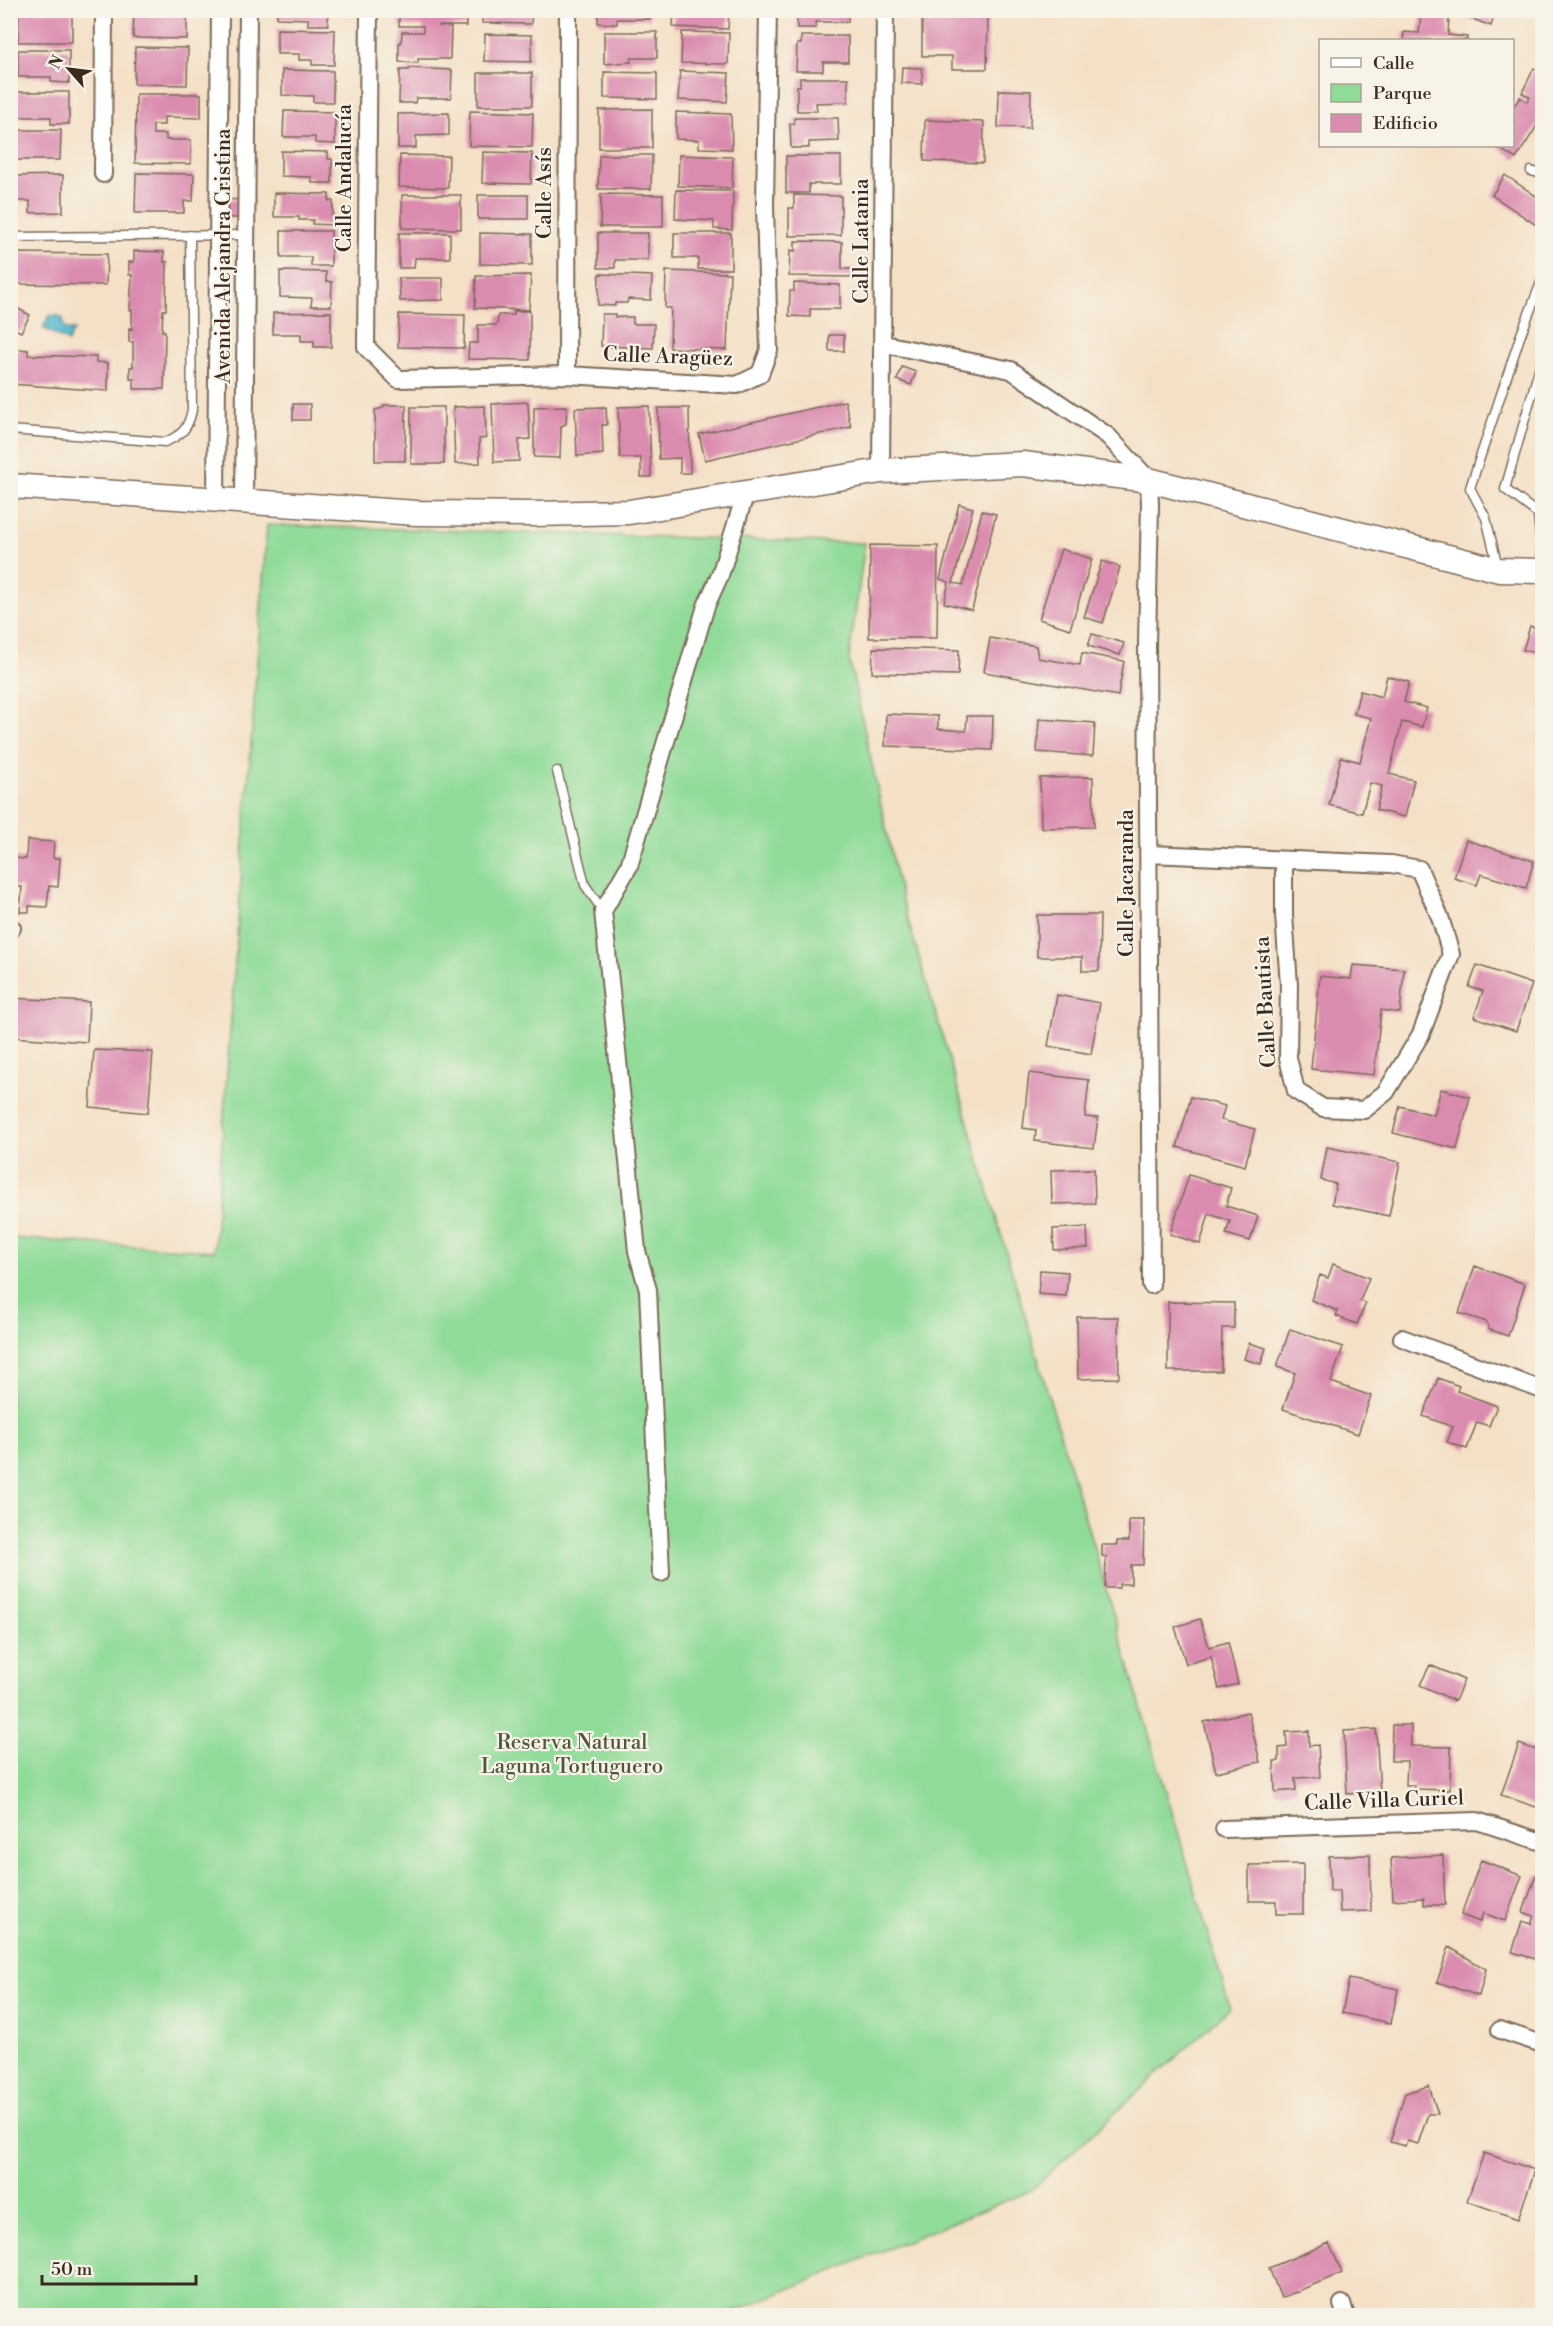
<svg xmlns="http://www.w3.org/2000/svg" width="1553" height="2326" font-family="'Libre Bodoni',serif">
	<rect width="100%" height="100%" fill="#f7f3e8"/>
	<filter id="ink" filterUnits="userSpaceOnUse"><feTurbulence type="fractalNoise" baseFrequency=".0167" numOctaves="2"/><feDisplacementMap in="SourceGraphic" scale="12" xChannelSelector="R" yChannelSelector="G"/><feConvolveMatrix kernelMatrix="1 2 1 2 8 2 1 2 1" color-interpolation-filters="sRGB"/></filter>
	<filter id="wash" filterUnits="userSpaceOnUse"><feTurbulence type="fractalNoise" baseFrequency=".008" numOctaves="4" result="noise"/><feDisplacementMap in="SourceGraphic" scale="24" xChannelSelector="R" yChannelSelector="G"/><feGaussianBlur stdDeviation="1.35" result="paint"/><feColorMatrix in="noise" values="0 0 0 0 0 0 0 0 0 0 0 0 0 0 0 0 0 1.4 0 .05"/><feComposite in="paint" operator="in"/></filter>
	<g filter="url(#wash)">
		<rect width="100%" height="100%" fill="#f4e0c6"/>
		<path fill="#90db98" stroke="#66825b" stroke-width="1.5" d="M 267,525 L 865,543 L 849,659 L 900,893 L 1230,2008 L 1030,2191 L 725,2315 L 11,2315 L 10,1238 L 214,1251 Z"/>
		<path fill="#4eb5cd" stroke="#447076" stroke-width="1.5" d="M 56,315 L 63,318 L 63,325 L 67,330 L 74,330 L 68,342 L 43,328 L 49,316 Z"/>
		<g id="blocks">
			<path fill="#da8baf" d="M 134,10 L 187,10 L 187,39 L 133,38 Z
				M 277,10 L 328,10 L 328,25 L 308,25 L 308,19 L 277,18 Z
				M 399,10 L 466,10 L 466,26 L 438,26 L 451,27 L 450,59 L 418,59 L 418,63 L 399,62 L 399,43 L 401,43 L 402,32 L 423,32 L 423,26 L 399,26 Z
				M 482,10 L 532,10 L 531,24 L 482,23 Z
				M 598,10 L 650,10 L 650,19 L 617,19 L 617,24 L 598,23 Z
				M 674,10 L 729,10 L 728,29 L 673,27 Z
				M 797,10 L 848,10 L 848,22 L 816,22 L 816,28 L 797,28 Z
				M 922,10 L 941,10 L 941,17 L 988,16 L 987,69 L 952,69 L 952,56 L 922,56 Z
				M 1470,10 L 1496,10 L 1491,26 L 1467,17 Z
				M 19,11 L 72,12 L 72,42 L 18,42 Z
				M 1421,14 L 1449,16 L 1448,35 L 1467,37 L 1467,40 L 1403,40 L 1404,32 L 1419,33 Z
				M 277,29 L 335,30 L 334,65 L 312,65 L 312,60 L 299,60 L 299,54 L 277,54 Z
				M 604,32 L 657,32 L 657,58 L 631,58 L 631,62 L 604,64 Z
				M 682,32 L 729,33 L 728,64 L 681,63 Z
				M 485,34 L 532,35 L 531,62 L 484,61 Z
				M 801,36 L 848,36 L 848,62 L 823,62 L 823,71 L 796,71 L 797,44 L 801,44 Z
				M 135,47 L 188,48 L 187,85 L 134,84 Z
				M 18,50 L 69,50 L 69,83 L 51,82 L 51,77 L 18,77 Z
				M 902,67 L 922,68 L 922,84 L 901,83 Z
				M 409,68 L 452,70 L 451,98 L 416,98 L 415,103 L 399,103 L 400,70 L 409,70 Z
				M 1534,68 L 1540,72 L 1542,68 L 1542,118 L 1516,159 L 1497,147 L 1498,146 L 1512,146 L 1512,109 L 1520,97 L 1527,102 L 1530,97 L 1522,93 Z
				M 282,70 L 333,71 L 333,102 L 313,102 L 313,96 L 282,95 Z
				M 680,71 L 729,73 L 727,102 L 678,100 Z
				M 604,72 L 657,73 L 657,99 L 604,98 Z
				M 478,73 L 532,73 L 532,106 L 478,106 Z
				M 800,78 L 848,78 L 848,102 L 816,103 L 817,111 L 797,111 L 797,86 L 800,86 Z
				M 999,90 L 1031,91 L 1030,128 L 998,127 Z
				M 18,92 L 69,92 L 69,124 L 51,124 L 51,117 L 17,117 Z
				M 136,94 L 201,94 L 201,118 L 164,117 L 164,125 L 153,125 L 153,134 L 166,134 L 166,140 L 191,140 L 191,164 L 135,163 Z
				M 652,109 L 652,148 L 599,148 L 599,110 Z
				M 284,111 L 335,112 L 335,144 L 315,143 L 315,137 L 283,137 Z
				M 470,111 L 533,113 L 532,147 L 469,146 Z
				M 676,112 L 731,114 L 732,149 L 699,148 L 699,140 L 676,139 Z
				M 449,113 L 449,135 L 416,136 L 416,148 L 398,148 L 398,114 Z
				M 794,118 L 838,118 L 839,141 L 809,142 L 809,148 L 791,148 L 790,124 L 794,124 Z
				M 925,120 L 984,122 L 983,163 L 924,161 Z
				M 10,130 L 61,130 L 60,160 L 10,160 Z
				M 281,151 L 328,152 L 328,159 L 332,159 L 332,183 L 312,183 L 312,177 L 281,176 Z
				M 483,152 L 532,153 L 531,184 L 482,183 Z
				M 400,155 L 449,156 L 448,188 L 399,187 Z
				M 599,155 L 652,155 L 651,189 L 598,189 Z
				M 679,155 L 733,157 L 732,188 L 678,186 Z
				M 786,156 L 841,156 L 841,184 L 809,184 L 809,193 L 786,193 Z
				M 136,173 L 194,174 L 193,201 L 184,201 L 184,213 L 135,213 Z
				M 63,175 L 63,212 L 30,213 L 30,201 L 10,201 L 10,176 Z
				M 1505,175 L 1542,200 L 1542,229 L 1492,195 Z
				M 676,190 L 733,191 L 732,230 L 714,229 L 714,221 L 675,219 Z
				M 274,193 L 329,194 L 329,201 L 333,201 L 332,225 L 312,224 L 313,220 L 299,220 L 299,217 L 274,217 Z
				M 601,194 L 663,195 L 663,227 L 600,227 Z
				M 402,195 L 461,195 L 461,229 L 402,228 Z
				M 478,195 L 528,195 L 528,219 L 478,219 Z
				M 794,195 L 841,196 L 841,235 L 789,236 L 789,208 L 794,208 Z
				M 220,199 L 245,200 L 245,218 L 220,218 Z
				M 281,231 L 331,231 L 331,266 L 311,266 L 311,257 L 281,257 Z
				M 399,233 L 450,233 L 450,258 L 415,258 L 414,268 L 399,268 Z
				M 480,233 L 532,234 L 532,265 L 480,264 Z
				M 598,233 L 648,233 L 648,260 L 615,260 L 615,268 L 598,268 Z
				M 674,233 L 731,233 L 731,269 L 698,269 L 698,258 L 674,258 Z
				M 795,241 L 842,242 L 842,269 L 853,269 L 853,277 L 789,276 L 790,250 L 795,251 Z
				M 134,251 L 164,252 L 164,262 L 167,262 L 166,310 L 163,310 L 162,331 L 165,331 L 164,389 L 134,389 L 134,379 L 130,379 L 130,367 L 133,367 L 133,342 L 129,342 L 129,328 L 132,329 L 132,310 L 130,310 L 132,275 L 129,275 L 129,262 L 134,262 Z
				M 10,253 L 107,254 L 106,285 L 10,284 Z
				M 280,271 L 326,272 L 326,281 L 332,282 L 331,306 L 311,306 L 312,298 L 280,297 Z
				M 666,271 L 730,273 L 727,350 L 670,348 L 671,308 L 665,308 Z
				M 599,274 L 652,276 L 651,300 L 628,299 L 627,303 L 615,303 L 615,306 L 598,305 Z
				M 531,275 L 529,310 L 475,308 L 476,276 Z
				M 399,278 L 443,278 L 443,300 L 400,301 Z
				M 794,283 L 840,285 L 840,309 L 810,309 L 810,317 L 789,316 L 790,291 L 794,291 Z
				M 13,306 L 30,315 L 21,332 L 10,327 L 10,310 Z
				M 514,311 L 530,311 L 530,360 L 468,359 L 469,343 L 478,343 L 478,325 L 497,325 L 498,315 L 514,315 Z
				M 331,312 L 331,347 L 314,347 L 314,341 L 301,341 L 301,334 L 273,334 L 273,313 Z
				M 399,314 L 465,315 L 464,348 L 398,347 Z
				M 602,314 L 615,314 L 615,317 L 633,317 L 633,324 L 654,324 L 653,348 L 601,346 Z
				M 829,335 L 844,335 L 844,351 L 829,351 Z
				M 19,349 L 28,350 L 28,355 L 96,357 L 96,362 L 108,363 L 108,391 L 10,384 L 10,353 L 16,353 Z
				M 902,367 L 916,372 L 911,385 L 897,380 Z
				M 845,401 L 851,427 L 705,460 L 699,434 Z
				M 528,402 L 530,439 L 519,440 L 519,461 L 494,462 L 492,404 Z
				M 293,404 L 310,404 L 310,420 L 293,420 Z
				M 384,405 L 406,405 L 405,461 L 375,461 L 375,410 L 383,408 Z
				M 485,406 L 486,438 L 479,439 L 480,463 L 455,464 L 453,407 Z
				M 567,406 L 566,424 L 561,426 L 560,458 L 534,457 L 534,407 Z
				M 649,406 L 651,477 L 641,477 L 641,458 L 620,458 L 618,407 Z
				M 411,407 L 444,407 L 444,464 L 411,464 Z
				M 606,407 L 607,425 L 602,425 L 603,454 L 577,456 L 575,408 Z
				M 658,408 L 689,408 L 690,473 L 680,473 L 680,458 L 659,459 Z
				M 959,504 L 973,508 L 953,583 L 963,585 L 982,511 L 996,514 L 972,610 L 944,603 L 949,582 L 940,579 Z
				M 870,545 L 938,546 L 937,638 L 869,638 Z
				M 1061,549 L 1092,559 L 1070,629 L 1039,619 Z
				M 1102,561 L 1120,567 L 1103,623 L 1084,617 Z
				M 1530,626 L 1542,630 L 1537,653 L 1523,650 Z
				M 1092,634 L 1124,643 L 1120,655 L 1088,646 Z
				M 990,638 L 1036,646 L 1038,658 L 1080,665 L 1082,653 L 1124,661 L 1118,696 L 984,672 Z
				M 873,648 L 959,650 L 958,675 L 872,673 Z
				M 1387,676 L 1409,682 L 1404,702 L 1427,708 L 1422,727 L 1402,722 L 1389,774 L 1414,780 L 1405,817 L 1376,810 L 1382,786 L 1370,783 L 1362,813 L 1329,805 L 1341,757 L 1360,762 L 1371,718 L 1354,714 L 1360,691 L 1382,697 Z
				M 886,714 L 938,716 L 938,729 L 966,731 L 967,716 L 993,716 L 992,750 L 885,746 Z
				M 1039,719 L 1095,723 L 1093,756 L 1037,752 Z
				M 1093,777 L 1094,827 L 1041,828 L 1040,778 Z
				M 27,840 L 54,842 L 53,858 L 60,858 L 58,887 L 49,886 L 47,907 L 29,906 L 29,912 L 20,912 L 22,887 L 12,887 L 14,858 L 26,859 Z
				M 1466,840 L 1534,861 L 1526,888 L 1481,874 L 1477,885 L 1454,878 Z
				M 1037,915 L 1100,915 L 1099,971 L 1082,971 L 1082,957 L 1037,957 Z
				M 1353,965 L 1404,969 L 1400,1013 L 1381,1010 L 1374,1075 L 1311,1069 L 1320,976 L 1351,979 Z
				M 1477,965 L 1532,984 L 1516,1031 L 1474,1017 L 1483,991 L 1469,987 Z
				M 1057,995 L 1100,1003 L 1091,1054 L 1048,1046 Z
				M 10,998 L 89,1002 L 87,1042 L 10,1037 Z
				M 94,1050 L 153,1052 L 148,1113 L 90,1107 Z
				M 1029,1073 L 1089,1080 L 1085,1117 L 1098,1118 L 1094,1148 L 1035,1141 L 1036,1130 L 1023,1128 Z
				M 1441,1089 L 1470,1097 L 1457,1149 L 1393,1133 L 1400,1106 L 1434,1115 Z
				M 1191,1097 L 1225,1106 L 1221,1120 L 1255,1129 L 1245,1166 L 1177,1147 Z
				M 1327,1147 L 1400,1162 L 1389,1216 L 1332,1204 L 1336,1184 L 1321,1180 Z
				M 1094,1169 L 1095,1203 L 1052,1204 L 1051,1170 Z
				M 1189,1175 L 1231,1188 L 1226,1206 L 1258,1216 L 1250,1241 L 1226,1234 L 1230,1221 L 1209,1214 L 1200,1244 L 1170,1234 Z
				M 1087,1227 L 1088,1248 L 1054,1250 L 1053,1229 Z
				M 1333,1264 L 1369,1278 L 1360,1301 L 1366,1303 L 1357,1324 L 1336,1316 L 1338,1311 L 1311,1300 L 1320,1275 L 1328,1278 Z
				M 1475,1266 L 1525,1284 L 1508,1336 L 1488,1329 L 1487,1322 L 1459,1313 Z
				M 1040,1270 L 1068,1272 L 1066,1296 L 1038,1294 Z
				M 1168,1302 L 1234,1303 L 1234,1328 L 1222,1328 L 1221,1371 L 1168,1371 Z
				M 1077,1317 L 1118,1317 L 1119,1378 L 1078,1379 Z
				M 1290,1329 L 1343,1347 L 1331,1382 L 1371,1396 L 1358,1434 L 1283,1409 L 1295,1373 L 1277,1367 Z
				M 1249,1343 L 1266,1348 L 1261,1364 L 1244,1359 Z
				M 1438,1378 L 1459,1386 L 1457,1391 L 1497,1406 L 1489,1426 L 1477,1422 L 1467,1449 L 1447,1442 L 1453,1427 L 1423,1416 Z
				M 1129,1520 L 1144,1520 L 1143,1565 L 1131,1565 L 1131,1584 L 1119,1584 L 1119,1588 L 1105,1588 L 1106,1557 L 1102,1556 L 1102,1545 L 1117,1545 L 1117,1541 L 1129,1541 Z
				M 1200,1619 L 1209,1647 L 1228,1642 L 1238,1684 L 1219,1689 L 1211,1657 L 1186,1664 L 1175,1627 Z
				M 1430,1665 L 1464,1680 L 1455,1701 L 1420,1685 Z
				M 1248,1712 L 1260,1762 L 1216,1772 L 1204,1722 Z
				M 1392,1725 L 1411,1725 L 1411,1746 L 1451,1747 L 1450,1790 L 1414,1789 L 1414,1785 L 1406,1785 L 1407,1761 L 1391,1761 Z
				M 1376,1729 L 1380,1792 L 1347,1794 L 1344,1731 Z
				M 1309,1731 L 1309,1746 L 1318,1745 L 1320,1777 L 1295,1778 L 1296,1790 L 1275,1792 L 1274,1761 L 1279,1761 L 1279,1748 L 1287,1747 L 1286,1732 Z
				M 1519,1744 L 1542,1752 L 1542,1768 L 1539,1778 L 1542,1780 L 1542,1798 L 1539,1808 L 1501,1795 Z
				M 1370,1855 L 1371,1911 L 1340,1912 L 1339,1891 L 1330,1891 L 1329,1856 Z
				M 1443,1855 L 1445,1905 L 1424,1905 L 1424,1898 L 1393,1900 L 1391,1858 Z
				M 1481,1860 L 1522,1876 L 1505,1921 L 1483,1913 L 1480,1922 L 1461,1915 Z
				M 1303,1864 L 1303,1914 L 1276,1914 L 1276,1901 L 1249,1901 L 1249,1865 Z
				M 1536,1875 L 1542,1877 L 1542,1908 L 1539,1919 L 1542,1921 L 1542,1961 L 1512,1952 L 1522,1921 L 1531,1924 L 1534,1916 L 1523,1912 Z
				M 1449,1947 L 1486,1969 L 1479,1996 L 1437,1982 Z
				M 1349,1979 L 1398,1989 L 1391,2023 L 1342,2013 Z
				M 1429,2086 L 1438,2114 L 1428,2114 L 1418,2144 L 1407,2141 L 1405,2146 L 1390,2142 L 1405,2093 Z
				M 1484,2153 L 1535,2170 L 1518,2219 L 1467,2201 Z
				M 1329,2243 L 1342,2273 L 1281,2298 L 1269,2268 Z"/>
		</g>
	</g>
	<g filter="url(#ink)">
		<use href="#blocks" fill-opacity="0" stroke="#7c6a59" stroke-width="1.5"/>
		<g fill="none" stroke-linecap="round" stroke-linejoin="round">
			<defs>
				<path id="lane" d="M 1531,171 L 1542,174
					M 10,237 L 246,235
					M 1542,359 L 1505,489 L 1538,514 L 1542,557
					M 10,430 L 165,442 C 182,435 188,429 192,410 L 190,235
					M 1498,567 L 1486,518 L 1470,488 L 1520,337 L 1542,280
					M 557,771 L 585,885 L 603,911"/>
				<path id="street" d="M 369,10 L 366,347 L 398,379 L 567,375 L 737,385 L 760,374 L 769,350 L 765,206 L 768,10
					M 103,174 L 104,10
					M 884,344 L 1011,370 L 1108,436 L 1149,480 L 1150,504 L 1147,643 L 1151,1285
					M 567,375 L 568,10
					M 881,471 L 885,10
					M 216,499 L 220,10
					M 244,501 L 248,10
					M 1149,854 L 1391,864 L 1419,869 L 1440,917 L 1451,954 L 1421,1034 L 1386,1092 L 1364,1110 L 1323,1108 L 1296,1091 L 1288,1058 L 1289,985 L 1284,915 L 1284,860
					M 10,928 L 12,928
					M 1402,1338 L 1542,1390
					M 661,1573 L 648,1290 L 637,1251 L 603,911 L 629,866 L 706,606 L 720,575 L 746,492
					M 1224,1829 L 1477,1821 L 1542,1842
					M 1500,2030 L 1542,2044
					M 1342,2304 L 1346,2316"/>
				<path id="secondary" d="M 10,486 L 417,513 L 533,514 L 629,512 L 881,471 L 1023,464 L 1149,480 L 1499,570 L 1542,571"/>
			</defs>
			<use href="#lane" stroke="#7c6a59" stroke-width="11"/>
			<use href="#street" stroke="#7c6a59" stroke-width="20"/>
			<use href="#secondary" stroke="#7c6a59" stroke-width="27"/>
			<use href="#lane" stroke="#fff" stroke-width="8"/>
			<use href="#street" stroke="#fff" stroke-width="16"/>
			<use href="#secondary" stroke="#fff" stroke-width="24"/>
		</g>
	</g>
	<g text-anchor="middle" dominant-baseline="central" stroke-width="4.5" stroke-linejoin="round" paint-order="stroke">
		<g font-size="21" fill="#3b2a1e" stroke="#f7f3e8">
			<text transform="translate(345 178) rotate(-90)">Calle Andalucía</text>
			<text transform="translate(545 193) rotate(-90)">Calle Asís</text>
			<text transform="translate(862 241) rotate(-90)">Calle Latania</text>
			<text transform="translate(224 256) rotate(-90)">Avenida Alejandra Cristina</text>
			<text transform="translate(668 357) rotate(2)">Calle Aragüez</text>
			<text transform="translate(1127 883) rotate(-90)">Calle Jacaranda</text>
			<text transform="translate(1266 1002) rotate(-93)">Calle Bautista</text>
			<text transform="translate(1384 1801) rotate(-2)">Calle Villa Curiel</text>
		</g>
		<g font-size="21" fill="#50563c" stroke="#f7f3e8">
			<text x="572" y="1743">Reserva Natural<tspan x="572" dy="24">Laguna Tortuguero</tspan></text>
		</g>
	</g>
	<rect width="1553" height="2326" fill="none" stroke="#f7f3e8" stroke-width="36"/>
	<rect x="1319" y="39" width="195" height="108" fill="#f7f3e8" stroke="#aca397" stroke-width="1.5"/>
	<rect x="1331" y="58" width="30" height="9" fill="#ffffff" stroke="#aca397" stroke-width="1.5"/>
	<text x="1373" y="69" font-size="18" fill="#3b2a1e">Calle</text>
	<rect x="1331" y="84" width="30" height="18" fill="#90db98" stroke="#aca397" stroke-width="1.5"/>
	<text x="1373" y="99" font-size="18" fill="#3b2a1e">Parque</text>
	<rect x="1331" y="114" width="30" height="18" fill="#da8baf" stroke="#aca397" stroke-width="1.5"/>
	<text x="1373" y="129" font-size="18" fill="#3b2a1e">Edificio</text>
	<g transform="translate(69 69) rotate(298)" stroke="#f7f3e8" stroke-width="4.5" paint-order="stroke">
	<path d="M0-4.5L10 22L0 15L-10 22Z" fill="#3b2a1e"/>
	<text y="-9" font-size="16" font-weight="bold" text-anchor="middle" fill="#3b2a1e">N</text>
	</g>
	<path d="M42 2275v9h154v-9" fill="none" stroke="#3b2a1e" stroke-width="3"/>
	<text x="51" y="2275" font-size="18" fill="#3b2a1e" stroke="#f7f3e8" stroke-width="4.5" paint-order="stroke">50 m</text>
</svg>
